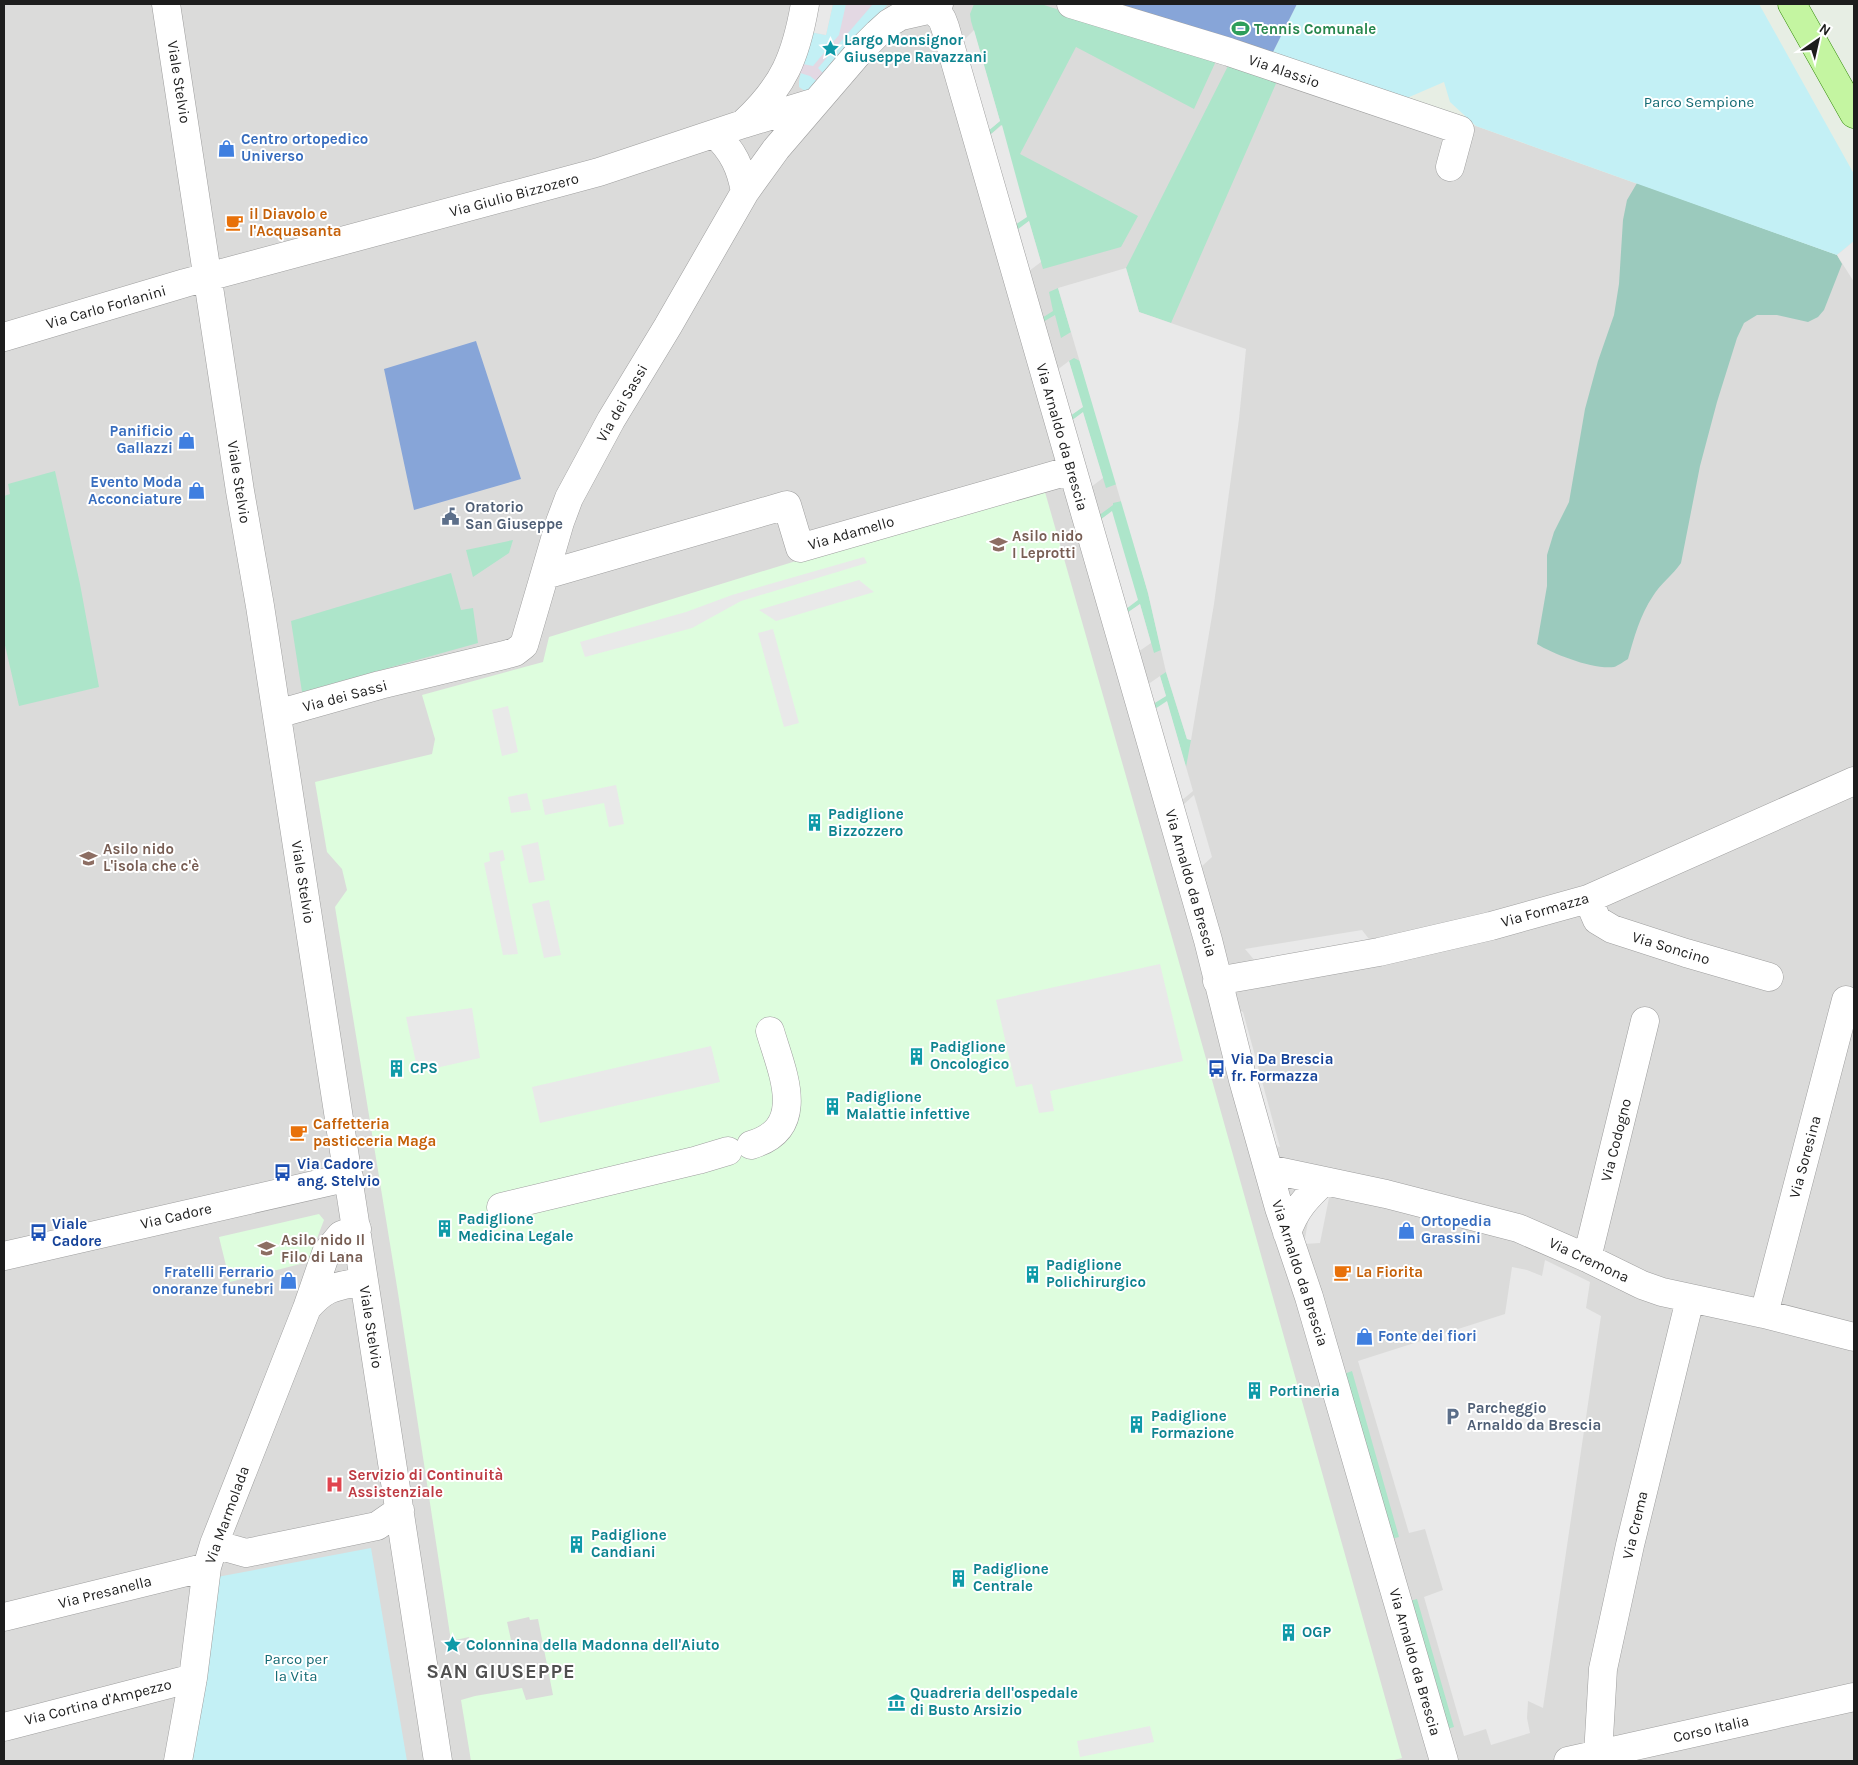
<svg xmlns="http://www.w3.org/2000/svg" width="1858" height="1765" font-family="Karla,sans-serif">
	<rect width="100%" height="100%" fill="#e7eee4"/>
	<path fill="#dbdbda" d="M 4,4 L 1058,4 L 1476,126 L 1836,255 L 1854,241 L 1854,1761 L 4,1761 Z"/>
	<path fill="#defdde" d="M 1043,485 L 1175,948 L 1402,1758 L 1390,1761 L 471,1761 L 461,1700 L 475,1696 L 522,1688 L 526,1700 L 553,1695 L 538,1619 L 530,1620 L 529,1617 L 507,1622 L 511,1640 L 471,1647 L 469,1637 L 451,1641 L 398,1293 L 335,907 L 347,890 L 342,869 L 327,852 L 315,782 L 432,754 L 435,739 L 422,695 L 543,662 L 549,637 Z
		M 319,1214 L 324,1220 L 308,1262 L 230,1282 L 219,1237 Z"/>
	<path fill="#ade5ca" d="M 974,4 L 1041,4 L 1216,61 L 1194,109 L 1076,47 L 1020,154 L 1138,216 L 1121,247 L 1043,269 L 1029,221 L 1017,230 L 1001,125 L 990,135 L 988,131 L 1000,121 L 971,21 L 970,14 Z
		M 1229,64 L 1278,79 L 1171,323 L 1139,312 L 1126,268 Z
		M 1058,288 L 1071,332 L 1061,338 L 1055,315 L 1043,322 L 1042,318 L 1053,311 L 1049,292 Z
		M 1074,358 L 1080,361 L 1117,484 L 1106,488 L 1083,413 L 1071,421 L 1070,416 L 1082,407 L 1069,361 Z
		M 55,471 L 80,584 L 99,687 L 19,706 L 4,641 L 4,496 L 10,494 L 8,484 Z
		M 1122,501 L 1148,593 L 1161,650 L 1154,653 L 1140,604 L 1127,613 L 1112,512 L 1100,520 L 1098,516 L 1113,505 L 1113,503 Z
		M 513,540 L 509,553 L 473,577 L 466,550 Z
		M 451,573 L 461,610 L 473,608 L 478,643 L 302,692 L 291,621 Z
		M 1166,672 L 1187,739 L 1191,740 L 1186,767 L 1167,702 L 1155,709 L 1153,704 L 1166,696 L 1160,676 Z
		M 1352,1371 L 1399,1537 L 1391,1539 L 1344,1374 Z
		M 1417,1599 L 1454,1727 L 1447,1729 L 1410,1601 Z"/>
	<path fill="#9bcabd" d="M 1637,183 L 1837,255 L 1842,264 L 1824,310 L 1818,317 L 1808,322 L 1777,315 L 1757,315 L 1744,323 L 1737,338 L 1717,402 L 1700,466 L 1681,563 C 1673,575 1660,584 1653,596 C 1640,615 1634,638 1628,659 C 1624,661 1618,666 1614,667 C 1594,670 1553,654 1537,644 L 1547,586 L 1547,555 L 1554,532 L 1569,502 L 1585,409 L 1598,361 L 1614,315 L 1619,284 L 1623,220 L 1627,200 Z"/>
	<path fill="#c3f0f5" d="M 833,4 L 888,4 L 814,89 L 805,91 L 799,87 L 799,81 L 810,32 L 826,35 Z
		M 1297,4 L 1759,4 L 1854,174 L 1854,241 L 1837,255 L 1476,126 L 1450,102 L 1444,82 L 1407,98 L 1272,54 Z
		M 371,1548 L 407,1761 L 184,1761 L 217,1577 Z"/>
	<path fill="#87a5d8" d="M 1119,4 L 1297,4 L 1272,54 Z
		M 476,341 L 521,479 L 414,510 L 384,369 Z"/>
	<path fill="#e9e9e9" d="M 816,4 L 833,4 L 826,35 L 810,32 Z
		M 974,30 L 1000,121 L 988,131 L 962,42 Z
		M 1002,125 L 1027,217 L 1015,225 L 990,135 Z
		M 1029,221 L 1041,262 L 1029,271 L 1017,230 Z
		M 1854,241 L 1854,282 L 1837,255 Z
		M 1126,268 L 1139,312 L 1246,349 L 1239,419 L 1214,604 L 1191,740 L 1187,739 L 1166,672 L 1148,593 L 1058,288 Z
		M 1069,361 L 1083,407 L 1070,416 L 1057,370 Z
		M 1083,412 L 1103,478 L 1091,487 L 1071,421 Z
		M 1112,511 L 1138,600 L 1126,609 L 1100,520 Z
		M 864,557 L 867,563 L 741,601 L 692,628 L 585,657 L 580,642 L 686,612 L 732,595 Z
		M 859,580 L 874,592 L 776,621 L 759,610 Z
		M 1140,604 L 1151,643 L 1138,652 L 1127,613 Z
		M 773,629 L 799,723 L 784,727 L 758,633 Z
		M 1160,676 L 1166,696 L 1153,704 L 1147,685 Z
		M 1167,701 L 1193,791 L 1181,801 L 1155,709 Z
		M 508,706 L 518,752 L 502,756 L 492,710 Z
		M 616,785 L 624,824 L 609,827 L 604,803 L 545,815 L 542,800 Z
		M 527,793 L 531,810 L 511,813 L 508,797 Z
		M 1194,795 L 1212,857 L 1201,867 L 1183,805 Z
		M 538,842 L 545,880 L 529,883 L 521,846 Z
		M 503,850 L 505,860 L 500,862 L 518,954 L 503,955 L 484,863 L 490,861 L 489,853 Z
		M 549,900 L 561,955 L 544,958 L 532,904 Z
		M 1362,930 L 1372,943 L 1256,962 L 1245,949 Z
		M 1160,964 L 1183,1061 L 1050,1091 L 1054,1111 L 1039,1113 L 1032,1084 L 1016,1087 L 996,1000 Z
		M 1230,1006 L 1243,1012 L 1280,1147 L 1268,1144 Z
		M 472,1008 L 480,1058 L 418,1072 L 406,1017 Z
		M 711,1046 L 720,1082 L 540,1123 L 532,1087 Z
		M 1329,1198 L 1320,1243 L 1304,1244 L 1312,1199 Z
		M 1545,1260 L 1590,1282 L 1586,1308 L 1601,1316 L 1543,1708 L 1528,1701 L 1527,1718 L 1530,1733 L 1491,1745 L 1486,1729 L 1464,1736 L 1424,1597 L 1443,1590 L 1425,1529 L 1409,1533 L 1358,1361 L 1505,1314 L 1512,1267 L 1527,1270 L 1542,1276 Z
		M 1150,1726 L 1154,1742 L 1080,1757 L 1077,1741 Z"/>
	<path fill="#e3d8e3" d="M 846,4 L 873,4 L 818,68 L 825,75 L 819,83 L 810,76 L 800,73 L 803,64 L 813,66 L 839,35 Z"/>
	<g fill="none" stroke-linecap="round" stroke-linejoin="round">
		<defs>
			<path id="minor" d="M 166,4 L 240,491 L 260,606 L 438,1761
				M 927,4 L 942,19 L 945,27 L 1208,940 L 1243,1080 L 1279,1208 L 1309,1297 L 1444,1761
				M 1071,4 L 1229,52 L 1460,130 L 1450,167
				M 744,123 C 784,86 796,56 805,4
				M 715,134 C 733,151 741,168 745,192
				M 4,337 L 185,283 L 599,172 L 743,124 L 816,102
				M 545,575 L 787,505 L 800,548 L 1072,470
				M 277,714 L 380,685 L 508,654 L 515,652 L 524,645 L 560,522 L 569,498 L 611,420 L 668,326 L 745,192 L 776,149 L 861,50 L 878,33 L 889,23 L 901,16 L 932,9 L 939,4
				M 1588,899 L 1597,920 L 1612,929 L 1686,953 L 1769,977
				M 1217,981 L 1379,952 L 1491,926 L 1588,899 L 1854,781
				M 751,1145 C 809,1128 782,1072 770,1031
				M 1268,1169 L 1386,1194 L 1518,1228 L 1587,1258 L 1642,1285 L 1662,1292 L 1764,1314 L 1854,1337
				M 501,1207 L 698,1160 L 728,1151
				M 1287,1233 C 1295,1209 1307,1197 1324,1181
				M 4,1256 L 349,1177
				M 1587,1258 L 1645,1021
				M 307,1308 C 327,1285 336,1287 364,1281
				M 1764,1314 L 1846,1000
				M 214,1544 L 246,1553 L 377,1526 L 400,1510
				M 4,1617 L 207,1567
				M 4,1727 L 193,1678
				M 1598,1755 L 1603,1669 L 1630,1545 L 1690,1299
				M 178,1761 L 193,1678 L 207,1567 L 214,1544 L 307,1308 L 326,1253 L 341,1235 L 357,1229
				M 1568,1761 L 1854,1697"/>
			<path id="major" d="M 1792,4 L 1854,114"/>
		</defs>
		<use href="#minor" stroke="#9e9e9e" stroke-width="29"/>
		<use href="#major" stroke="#338c0a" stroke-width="29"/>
		<use href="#minor" stroke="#fff" stroke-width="28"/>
		<use href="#major" stroke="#c4f5a1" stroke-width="28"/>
	</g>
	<defs>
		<symbol id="stadium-bare" viewBox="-9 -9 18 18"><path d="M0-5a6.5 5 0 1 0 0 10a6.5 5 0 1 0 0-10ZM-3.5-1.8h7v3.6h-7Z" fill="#2e9e5b" stroke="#fff" stroke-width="2.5" paint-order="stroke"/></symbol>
		<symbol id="sight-bare" viewBox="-9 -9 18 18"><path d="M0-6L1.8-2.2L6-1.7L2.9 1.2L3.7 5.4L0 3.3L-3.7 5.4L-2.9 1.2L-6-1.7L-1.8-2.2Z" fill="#0f9aa8" stroke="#fff" stroke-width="2.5" paint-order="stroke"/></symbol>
		<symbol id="shop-bare" viewBox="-9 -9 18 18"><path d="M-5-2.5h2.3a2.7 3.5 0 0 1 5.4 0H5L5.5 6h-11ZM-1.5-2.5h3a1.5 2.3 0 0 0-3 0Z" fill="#3f7fe0" stroke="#fff" stroke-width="2.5" paint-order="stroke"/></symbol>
		<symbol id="cafe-bare" viewBox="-9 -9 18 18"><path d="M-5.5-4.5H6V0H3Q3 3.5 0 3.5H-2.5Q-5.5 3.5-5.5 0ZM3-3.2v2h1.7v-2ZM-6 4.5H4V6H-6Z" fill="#e8710a" stroke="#fff" stroke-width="2.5" paint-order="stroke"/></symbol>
		<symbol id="civic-bare" viewBox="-9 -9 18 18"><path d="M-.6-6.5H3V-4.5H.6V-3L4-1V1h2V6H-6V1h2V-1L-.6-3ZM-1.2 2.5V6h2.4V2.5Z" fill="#5c6f8a" stroke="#fff" stroke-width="2.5" paint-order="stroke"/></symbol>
		<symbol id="school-bare" viewBox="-9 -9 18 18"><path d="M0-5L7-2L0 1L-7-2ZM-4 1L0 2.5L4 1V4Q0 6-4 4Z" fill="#8d6e63" stroke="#fff" stroke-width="2.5" paint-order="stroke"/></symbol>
		<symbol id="building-bare" viewBox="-9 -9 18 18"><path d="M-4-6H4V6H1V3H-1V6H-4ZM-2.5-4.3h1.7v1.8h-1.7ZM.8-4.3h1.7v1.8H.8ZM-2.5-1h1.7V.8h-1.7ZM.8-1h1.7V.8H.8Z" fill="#0f9aa8" stroke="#fff" stroke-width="2.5" paint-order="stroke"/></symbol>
		<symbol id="bus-bare" viewBox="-9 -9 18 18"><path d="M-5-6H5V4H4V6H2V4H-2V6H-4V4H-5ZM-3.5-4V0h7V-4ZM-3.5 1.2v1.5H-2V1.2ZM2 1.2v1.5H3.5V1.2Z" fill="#1a4fb4" stroke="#fff" stroke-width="2.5" paint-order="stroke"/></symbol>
		<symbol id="parking-bare" viewBox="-9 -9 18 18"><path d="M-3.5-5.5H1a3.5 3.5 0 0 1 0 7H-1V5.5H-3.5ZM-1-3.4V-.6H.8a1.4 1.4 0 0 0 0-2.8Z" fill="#5c6f8a" stroke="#fff" stroke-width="2.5" paint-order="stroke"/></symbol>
		<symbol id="hospital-bare" viewBox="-9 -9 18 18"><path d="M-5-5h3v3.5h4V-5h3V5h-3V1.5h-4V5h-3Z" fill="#e0444e" stroke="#fff" stroke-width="2.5" paint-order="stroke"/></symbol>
		<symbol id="museum-bare" viewBox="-9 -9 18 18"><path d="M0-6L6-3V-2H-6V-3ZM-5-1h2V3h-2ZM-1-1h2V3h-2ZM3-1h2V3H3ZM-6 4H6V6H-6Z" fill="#0f9aa8" stroke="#fff" stroke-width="2.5" paint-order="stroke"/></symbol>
	</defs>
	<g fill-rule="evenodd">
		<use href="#stadium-bare" x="1228" y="16" width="25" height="25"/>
		<use href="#sight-bare" x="818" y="36" width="25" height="25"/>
		<use href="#shop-bare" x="214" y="136" width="25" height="25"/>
		<use href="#cafe-bare" x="222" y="210" width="25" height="25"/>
		<use href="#shop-bare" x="174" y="428" width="25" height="25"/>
		<use href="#shop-bare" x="184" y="478" width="25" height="25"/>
		<use href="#civic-bare" x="438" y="504" width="25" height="25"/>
		<use href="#school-bare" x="986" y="532" width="25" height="25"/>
		<use href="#building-bare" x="802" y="810" width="25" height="25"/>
		<use href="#school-bare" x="76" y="846" width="25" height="25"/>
		<use href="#building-bare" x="904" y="1044" width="25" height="25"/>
		<use href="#building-bare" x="384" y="1056" width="25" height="25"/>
		<use href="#bus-bare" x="1204" y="1056" width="25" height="25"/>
		<use href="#building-bare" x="820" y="1094" width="25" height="25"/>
		<use href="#cafe-bare" x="286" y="1120" width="25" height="25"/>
		<use href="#bus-bare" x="270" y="1160" width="25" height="25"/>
		<use href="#building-bare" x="432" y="1216" width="25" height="25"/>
		<use href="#shop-bare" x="1394" y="1218" width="25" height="25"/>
		<use href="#bus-bare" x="26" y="1220" width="25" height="25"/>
		<use href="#school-bare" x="254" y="1236" width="25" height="25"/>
		<use href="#cafe-bare" x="1330" y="1260" width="25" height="25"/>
		<use href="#building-bare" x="1020" y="1262" width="25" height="25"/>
		<use href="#shop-bare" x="276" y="1268" width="25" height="25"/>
		<use href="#shop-bare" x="1352" y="1324" width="25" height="25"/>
		<use href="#building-bare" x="1242" y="1378" width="25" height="25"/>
		<use href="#parking-bare" x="1440" y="1404" width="25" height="25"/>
		<use href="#building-bare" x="1124" y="1412" width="25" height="25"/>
		<use href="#hospital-bare" x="322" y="1472" width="25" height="25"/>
		<use href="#building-bare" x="564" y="1532" width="25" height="25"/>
		<use href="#building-bare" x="946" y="1566" width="25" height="25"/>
		<use href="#building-bare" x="1276" y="1620" width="25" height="25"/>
		<use href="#sight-bare" x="440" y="1632" width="25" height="25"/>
		<use href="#museum-bare" x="884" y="1690" width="25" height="25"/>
	</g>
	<g text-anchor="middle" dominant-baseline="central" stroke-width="4" stroke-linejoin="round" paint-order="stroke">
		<g font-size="15" font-weight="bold" fill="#27864d" stroke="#fff" text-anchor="start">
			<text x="1254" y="29">Tennis Comunale</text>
		</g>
		<g font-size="15" font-weight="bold" fill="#0d838f" stroke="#fff" text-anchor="start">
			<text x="844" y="40">Largo Monsignor<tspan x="844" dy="17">Giuseppe Ravazzani</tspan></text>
			<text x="828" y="814">Padiglione<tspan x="828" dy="17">Bizzozzero</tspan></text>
			<text x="930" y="1047">Padiglione<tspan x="930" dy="17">Oncologico</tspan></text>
			<text x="410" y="1068">CPS</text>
			<text x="846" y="1097">Padiglione<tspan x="846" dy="17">Malattie infettive</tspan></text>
			<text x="458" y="1219">Padiglione<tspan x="458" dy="17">Medicina Legale</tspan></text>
			<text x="1046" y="1265">Padiglione<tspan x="1046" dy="17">Polichirurgico</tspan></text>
			<text x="1269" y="1391">Portineria</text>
			<text x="1151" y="1416">Padiglione<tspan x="1151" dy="17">Formazione</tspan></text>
			<text x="591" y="1535">Padiglione<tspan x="591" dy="17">Candiani</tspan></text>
			<text x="973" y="1569">Padiglione<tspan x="973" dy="17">Centrale</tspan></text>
			<text x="1302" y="1632">OGP</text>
			<text x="466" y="1645">Colonnina della Madonna dell'Aiuto</text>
			<text x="910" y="1693">Quadreria dell'ospedale<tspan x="910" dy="17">di Busto Arsizio</tspan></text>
		</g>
		<g font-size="15" fill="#1d1d1d" stroke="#fff">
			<text transform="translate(1284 71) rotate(19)">Via Alassio</text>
			<text transform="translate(179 82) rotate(81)">Viale Stelvio</text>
			<text transform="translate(514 195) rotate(-15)">Via Giulio Bizzozero</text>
			<text transform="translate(106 307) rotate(-16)">Via Carlo Forlanini</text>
			<text transform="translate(622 403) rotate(-60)">Via dei Sassi</text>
			<text transform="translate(1062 437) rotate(74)">Via Arnaldo da Brescia</text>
			<text transform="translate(239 482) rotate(81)">Viale Stelvio</text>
			<text transform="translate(851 533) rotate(-16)">Via Adamello</text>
			<text transform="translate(345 696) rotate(-15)">Via dei Sassi</text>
			<text transform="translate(303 882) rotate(81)">Viale Stelvio</text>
			<text transform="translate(1191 883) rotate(74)">Via Arnaldo da Brescia</text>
			<text transform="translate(1545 910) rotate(-16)">Via Formazza</text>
			<text transform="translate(1671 948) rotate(17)">Via Soncino</text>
			<text transform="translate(1616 1140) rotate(-76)">Via Codogno</text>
			<text transform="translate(1805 1157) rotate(-75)">Via Soresina</text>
			<text transform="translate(176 1216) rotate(-13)">Via Cadore</text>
			<text transform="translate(1589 1260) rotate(25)">Via Cremona</text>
			<text transform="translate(1300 1273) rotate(72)">Via Arnaldo da Brescia</text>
			<text transform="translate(371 1327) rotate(81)">Viale Stelvio</text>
			<text transform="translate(227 1515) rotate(-70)">Via Marmolada</text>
			<text transform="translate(1635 1525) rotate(-77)">Via Crema</text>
			<text transform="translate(105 1592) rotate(-14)">Via Presanella</text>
			<text transform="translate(1415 1662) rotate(74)">Via Arnaldo da Brescia</text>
			<text transform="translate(98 1702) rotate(-14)">Via Cortina d'Ampezzo</text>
			<text transform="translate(1711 1729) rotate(-13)">Corso Italia</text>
		</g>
		<g font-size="15" fill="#136a74" stroke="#fff">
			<text x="1699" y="102">Parco Sempione</text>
			<text x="296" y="1659">Parco per<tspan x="296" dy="17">la Vita</tspan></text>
		</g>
		<g font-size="15" font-weight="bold" fill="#366cbe" stroke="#fff" text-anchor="start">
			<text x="241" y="139">Centro ortopedico<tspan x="241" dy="17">Universo</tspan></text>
			<text x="173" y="431" text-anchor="end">Panificio<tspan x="173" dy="17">Gallazzi</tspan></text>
			<text x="182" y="482" text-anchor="end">Evento Moda<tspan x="182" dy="17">Acconciature</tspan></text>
			<text x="1421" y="1221">Ortopedia<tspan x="1421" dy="17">Grassini</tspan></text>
			<text x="274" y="1272" text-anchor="end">Fratelli Ferrario<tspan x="274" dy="17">onoranze funebri</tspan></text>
			<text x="1378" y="1336">Fonte dei fiori</text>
		</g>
		<g font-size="15" font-weight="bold" fill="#c56008" stroke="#fff" text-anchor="start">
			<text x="249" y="214">il Diavolo e<tspan x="249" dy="17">l'Acquasanta</tspan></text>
			<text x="313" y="1124">Caffetteria<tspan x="313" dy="17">pasticceria Maga</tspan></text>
			<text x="1356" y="1272">La Fiorita</text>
		</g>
		<g font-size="15" font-weight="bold" fill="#4e5e75" stroke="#fff" text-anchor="start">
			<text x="465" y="507">Oratorio<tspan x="465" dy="17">San Giuseppe</tspan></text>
			<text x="1467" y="1408">Parcheggio<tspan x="1467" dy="17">Arnaldo da Brescia</tspan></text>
		</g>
		<g font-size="15" font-weight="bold" fill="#785e54" stroke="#fff" text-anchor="start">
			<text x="1012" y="536">Asilo nido<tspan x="1012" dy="17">I Leprotti</tspan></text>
			<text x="103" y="849">Asilo nido<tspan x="103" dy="17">L'isola che c'è</tspan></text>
			<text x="281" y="1240">Asilo nido Il<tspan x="281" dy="17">Filo di Lana</tspan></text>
		</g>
		<g font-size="15" font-weight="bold" fill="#164399" stroke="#fff" text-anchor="start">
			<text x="1231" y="1059">Via Da Brescia<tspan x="1231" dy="17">fr. Formazza</tspan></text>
			<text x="297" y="1164">Via Cadore<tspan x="297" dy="17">ang. Stelvio</tspan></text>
			<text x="52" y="1224">Viale<tspan x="52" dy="17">Cadore</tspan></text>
		</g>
		<g font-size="15" font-weight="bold" fill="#be3a42" stroke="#fff" text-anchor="start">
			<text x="348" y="1475">Servizio di Continuità<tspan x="348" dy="17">Assistenziale</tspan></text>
		</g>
		<g font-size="20" font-weight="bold" letter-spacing="1" fill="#505050" stroke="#fff">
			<text x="501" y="1671">SAN GIUSEPPE</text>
		</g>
	</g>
	<rect width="1858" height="1765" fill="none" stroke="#1d1d1d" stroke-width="10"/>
	<g transform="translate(1818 40) rotate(34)" stroke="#ffffff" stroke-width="4" paint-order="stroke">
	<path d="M0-4L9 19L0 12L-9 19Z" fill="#1d1d1d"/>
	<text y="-8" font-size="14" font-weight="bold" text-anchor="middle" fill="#1d1d1d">N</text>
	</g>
</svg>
